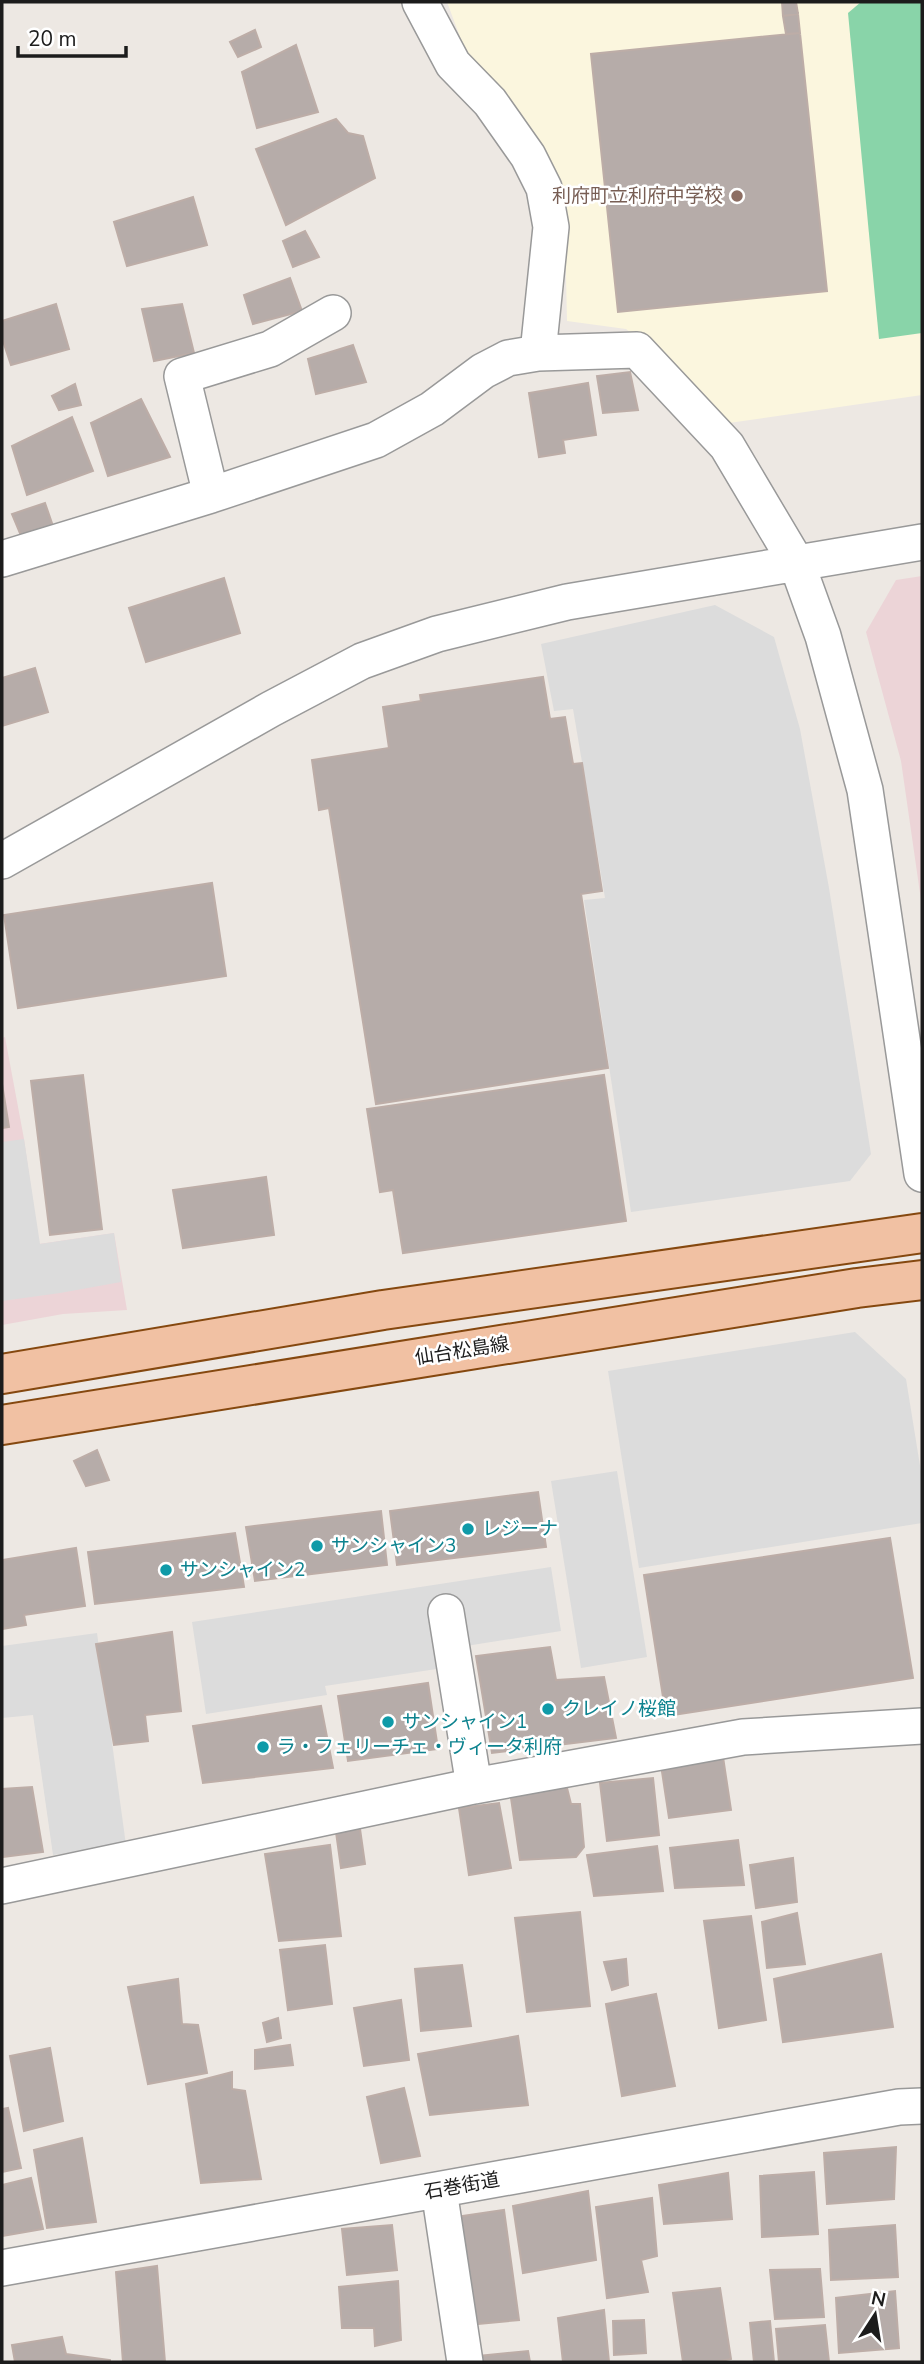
<svg xmlns="http://www.w3.org/2000/svg" width="924" height="2364" font-family="'Nunito Sans','Noto Sans JP',sans-serif">
	<rect width="100%" height="100%" fill="#ede8e3"/>
	<path fill="#ecd4d7" d="M 922,576 L 922,907 L 901,761 L 866,632 L 896,580 Z
		M 5,1037 L 24,1139 L 39,1244 L 114,1233 L 127,1310 L 63,1314 L 2,1325 L 2,1038 Z"/>
	<path fill="#fbf6de" d="M 447,2 L 922,2 L 922,395 L 729,423 L 669,364 L 626,329 L 567,321 L 565,229 L 469,61 Z"/>
	<path fill="#89d4a9" d="M 861,2 L 922,2 L 922,333 L 879,339 L 848,13 Z"/>
	<path fill="#dcdcdc" d="M 715,605 L 774,637 L 800,729 L 829,888 L 871,1154 L 850,1181 L 631,1212 L 584,900 L 605,898 L 573,709 L 554,711 L 541,644 Z
		M 24,1139 L 40,1244 L 114,1233 L 121,1282 L 60,1293 L 2,1301 L 2,1142 Z
		M 855,1332 L 906,1379 L 922,1478 L 922,1523 L 639,1568 L 608,1371 Z
		M 617,1471 L 647,1657 L 581,1668 L 551,1481 Z
		M 551,1567 L 561,1631 L 441,1650 L 443,1668 L 325,1686 L 327,1695 L 206,1714 L 192,1622 Z
		M 97,1633 L 126,1845 L 53,1855 L 33,1715 L 2,1718 L 2,1646 Z"/>
	<path fill="#b6aca9" stroke="#bdada7" stroke-width="2" d="M 782,2 L 796,2 L 798,14 L 783,16 Z
		M 798,14 L 800,33 L 786,34 L 783,16 Z
		M 255,30 L 261,47 L 238,57 L 230,42 Z
		M 800,33 L 827,291 L 618,312 L 591,54 Z
		M 296,45 L 318,112 L 257,128 L 242,72 Z
		M 336,119 L 348,133 L 363,136 L 375,178 L 286,225 L 256,149 Z
		M 193,197 L 207,245 L 127,266 L 114,222 Z
		M 305,231 L 319,257 L 293,267 L 283,241 Z
		M 290,278 L 302,311 L 253,324 L 244,295 Z
		M 56,304 L 69,349 L 11,365 L 2,338 L 2,321 Z
		M 182,304 L 194,353 L 154,361 L 142,309 Z
		M 353,345 L 366,382 L 316,394 L 308,359 Z
		M 630,372 L 638,410 L 603,413 L 597,376 Z
		M 588,383 L 596,435 L 563,440 L 565,453 L 539,457 L 529,393 Z
		M 75,384 L 81,405 L 59,410 L 52,396 Z
		M 141,399 L 170,457 L 108,476 L 91,423 Z
		M 72,417 L 93,471 L 27,495 L 12,446 Z
		M 45,503 L 54,529 L 22,538 L 12,514 Z
		M 224,578 L 240,633 L 146,662 L 129,608 Z
		M 35,668 L 48,712 L 2,726 L 2,678 Z
		M 543,677 L 550,719 L 565,717 L 573,764 L 582,763 L 602,891 L 581,894 L 608,1068 L 376,1104 L 329,808 L 319,810 L 312,760 L 389,748 L 383,707 L 421,701 L 420,695 Z
		M 212,883 L 226,976 L 18,1008 L 4,915 Z
		M 83,1075 L 102,1229 L 50,1235 L 31,1081 Z
		M 604,1075 L 626,1221 L 403,1253 L 393,1190 L 380,1192 L 367,1109 Z
		M 2,1084 L 9,1127 L 2,1128 Z
		M 266,1177 L 274,1235 L 183,1248 L 173,1190 Z
		M 97,1450 L 109,1480 L 86,1486 L 74,1461 Z
		M 538,1492 L 546,1547 L 397,1565 L 390,1511 Z
		M 381,1511 L 387,1565 L 255,1581 L 246,1527 Z
		M 235,1533 L 244,1587 L 95,1604 L 88,1552 Z
		M 890,1538 L 913,1678 L 666,1716 L 644,1575 Z
		M 76,1548 L 85,1606 L 24,1615 L 26,1625 L 2,1629 L 2,1560 Z
		M 172,1632 L 181,1711 L 145,1715 L 148,1741 L 114,1745 L 96,1644 Z
		M 550,1647 L 556,1680 L 604,1677 L 616,1738 L 492,1753 L 476,1656 Z
		M 428,1683 L 438,1749 L 348,1761 L 338,1696 Z
		M 321,1706 L 333,1768 L 203,1783 L 193,1726 Z
		M 723,1757 L 731,1810 L 669,1818 L 661,1765 Z
		M 653,1778 L 659,1835 L 607,1841 L 600,1783 Z
		M 566,1784 L 571,1804 L 580,1804 L 584,1847 L 576,1857 L 520,1860 L 511,1798 Z
		M 32,1787 L 43,1852 L 2,1857 L 2,1789 Z
		M 499,1803 L 511,1868 L 469,1875 L 459,1808 Z
		M 360,1829 L 365,1864 L 341,1868 L 336,1832 Z
		M 738,1840 L 744,1885 L 675,1888 L 670,1848 Z
		M 330,1845 L 341,1936 L 279,1941 L 265,1854 Z
		M 657,1846 L 663,1891 L 594,1896 L 587,1855 Z
		M 793,1858 L 797,1902 L 756,1908 L 750,1865 Z
		M 580,1912 L 590,2006 L 527,2012 L 515,1918 Z
		M 797,1913 L 805,1964 L 767,1968 L 762,1922 Z
		M 751,1916 L 766,2020 L 719,2028 L 704,1921 Z
		M 325,1945 L 332,2004 L 288,2010 L 280,1950 Z
		M 881,1954 L 893,2027 L 783,2042 L 774,1979 Z
		M 626,1959 L 628,1985 L 612,1990 L 604,1962 Z
		M 462,1965 L 471,2026 L 421,2031 L 415,1969 Z
		M 178,1979 L 182,2024 L 198,2025 L 207,2073 L 148,2084 L 128,1987 Z
		M 656,1994 L 675,2086 L 622,2096 L 606,2004 Z
		M 401,2000 L 409,2060 L 364,2066 L 354,2008 Z
		M 278,2018 L 281,2038 L 267,2042 L 263,2023 Z
		M 518,2036 L 528,2105 L 430,2115 L 418,2054 Z
		M 290,2045 L 293,2065 L 255,2069 L 255,2050 Z
		M 50,2048 L 63,2121 L 24,2131 L 10,2056 Z
		M 232,2072 L 232,2089 L 245,2091 L 261,2179 L 201,2183 L 186,2084 Z
		M 404,2088 L 420,2156 L 381,2163 L 367,2097 Z
		M 8,2108 L 21,2168 L 2,2172 L 2,2109 Z
		M 82,2138 L 96,2222 L 47,2228 L 34,2150 Z
		M 896,2147 L 894,2199 L 827,2204 L 824,2153 Z
		M 814,2172 L 818,2234 L 762,2237 L 760,2176 Z
		M 728,2173 L 732,2219 L 664,2224 L 659,2185 Z
		M 31,2178 L 43,2229 L 2,2236 L 2,2185 Z
		M 588,2191 L 596,2260 L 523,2273 L 513,2206 Z
		M 652,2198 L 657,2256 L 641,2260 L 648,2292 L 607,2298 L 596,2207 Z
		M 504,2210 L 519,2320 L 468,2325 L 455,2217 Z
		M 392,2225 L 397,2270 L 347,2275 L 342,2229 Z
		M 895,2225 L 898,2277 L 831,2280 L 829,2230 Z
		M 157,2266 L 165,2362 L 123,2362 L 116,2272 Z
		M 820,2269 L 824,2317 L 775,2319 L 770,2270 Z
		M 398,2281 L 401,2340 L 375,2346 L 374,2328 L 342,2328 L 339,2287 Z
		M 720,2288 L 731,2359 L 716,2362 L 683,2362 L 673,2293 Z
		M 895,2291 L 899,2348 L 839,2353 L 836,2298 Z
		M 604,2310 L 609,2362 L 563,2362 L 558,2318 Z
		M 644,2320 L 646,2353 L 614,2355 L 613,2321 Z
		M 770,2321 L 774,2362 L 754,2362 L 750,2323 Z
		M 825,2325 L 829,2362 L 779,2362 L 776,2329 Z
		M 62,2337 L 66,2354 L 110,2360 L 110,2362 L 15,2362 L 12,2345 Z
		M 528,2351 L 530,2362 L 480,2362 L 479,2356 Z"/>
	<g fill="none" stroke-linecap="round" stroke-linejoin="round">
		<defs>
			<path id="minor" d="M 420,2 L 453,64 L 490,102 L 528,156 L 544,188 L 551,227 L 538,353
				M 211,495 L 182,376 L 270,349 L 333,313
				M 2,559 L 211,495 L 376,440 L 432,409 L 483,371 L 508,358 L 538,353 L 637,350 L 727,446 L 797,564 L 823,636 L 865,790 L 922,1174
				M 2,861 L 271,709 L 362,661 L 437,634 L 567,602 L 922,542
				M 446,1612 L 474,1786
				M 2,1886 L 474,1786 L 743,1737 L 922,1726
				M 439,2190 L 465,2362
				M 2,2268 L 899,2107 L 922,2106"/>
			<path id="major" d="M 2,1374 L 383,1310 L 922,1233
				M 2,1425 L 857,1288 L 922,1280"/>
		</defs>
		<use href="#minor" stroke="#999" stroke-width="38"/>
		<use href="#major" stroke="#85480f" stroke-width="42"/>
		<use href="#minor" stroke="#fff" stroke-width="35"/>
		<use href="#major" stroke="#f1c1a3" stroke-width="38"/>
	</g>
	<circle fill="#8d6e63" stroke="#fff" stroke-width="2.5" cx="737" cy="196" r="7"/>
	<g fill="#0f9aa8" stroke="#fff" stroke-width="2.5">
		<circle cx="468" cy="1529" r="7"/>
		<circle cx="317" cy="1546" r="7"/>
		<circle cx="166" cy="1570" r="7"/>
		<circle cx="548" cy="1709" r="7"/>
		<circle cx="388" cy="1722" r="7"/>
		<circle cx="263" cy="1747" r="7"/>
	</g>
	<g text-anchor="middle" dominant-baseline="central" stroke-width="5" stroke-linejoin="round" paint-order="stroke">
		<g font-size="19" fill="#785e54" stroke="#fff" text-anchor="end">
			<text x="723" y="196">利府町立利府中学校</text>
		</g>
		<g font-size="19" fill="#1c1c1c" stroke="#fff">
			<text transform="translate(462 1351) rotate(-9)">仙台松島線</text>
			<text transform="translate(462 2186) rotate(-10)">石巻街道</text>
		</g>
		<g font-size="19" fill="#0d838f" stroke="#fff" text-anchor="start">
			<text x="482" y="1529">レジーナ</text>
			<text x="331" y="1546">サンシャイン3</text>
			<text x="180" y="1570">サンシャイン2</text>
			<text x="562" y="1709">クレイノ桜館</text>
			<text x="402" y="1722">サンシャイン1</text>
			<text x="277" y="1747">ラ・フェリーチェ・ヴィータ利府</text>
		</g>
	</g>
	<rect width="924" height="2364" fill="none" stroke="#1c1c1c" stroke-width="7"/>
	<g transform="translate(875 2315) rotate(12)" stroke="#ffffff" stroke-width="5" paint-order="stroke">
	<path d="M0-5L12 26L0 18L-12 26Z" fill="#1c1c1c"/>
	<text y="-10" font-size="19" font-weight="bold" text-anchor="middle" fill="#1c1c1c">N</text>
	</g>
	<path d="M18 46v10h108v-10" fill="none" stroke="#1c1c1c" stroke-width="3.5"/>
	<text x="28" y="46" font-size="21" fill="#1c1c1c" stroke="#ffffff" stroke-width="5" paint-order="stroke">20 m</text>
</svg>
